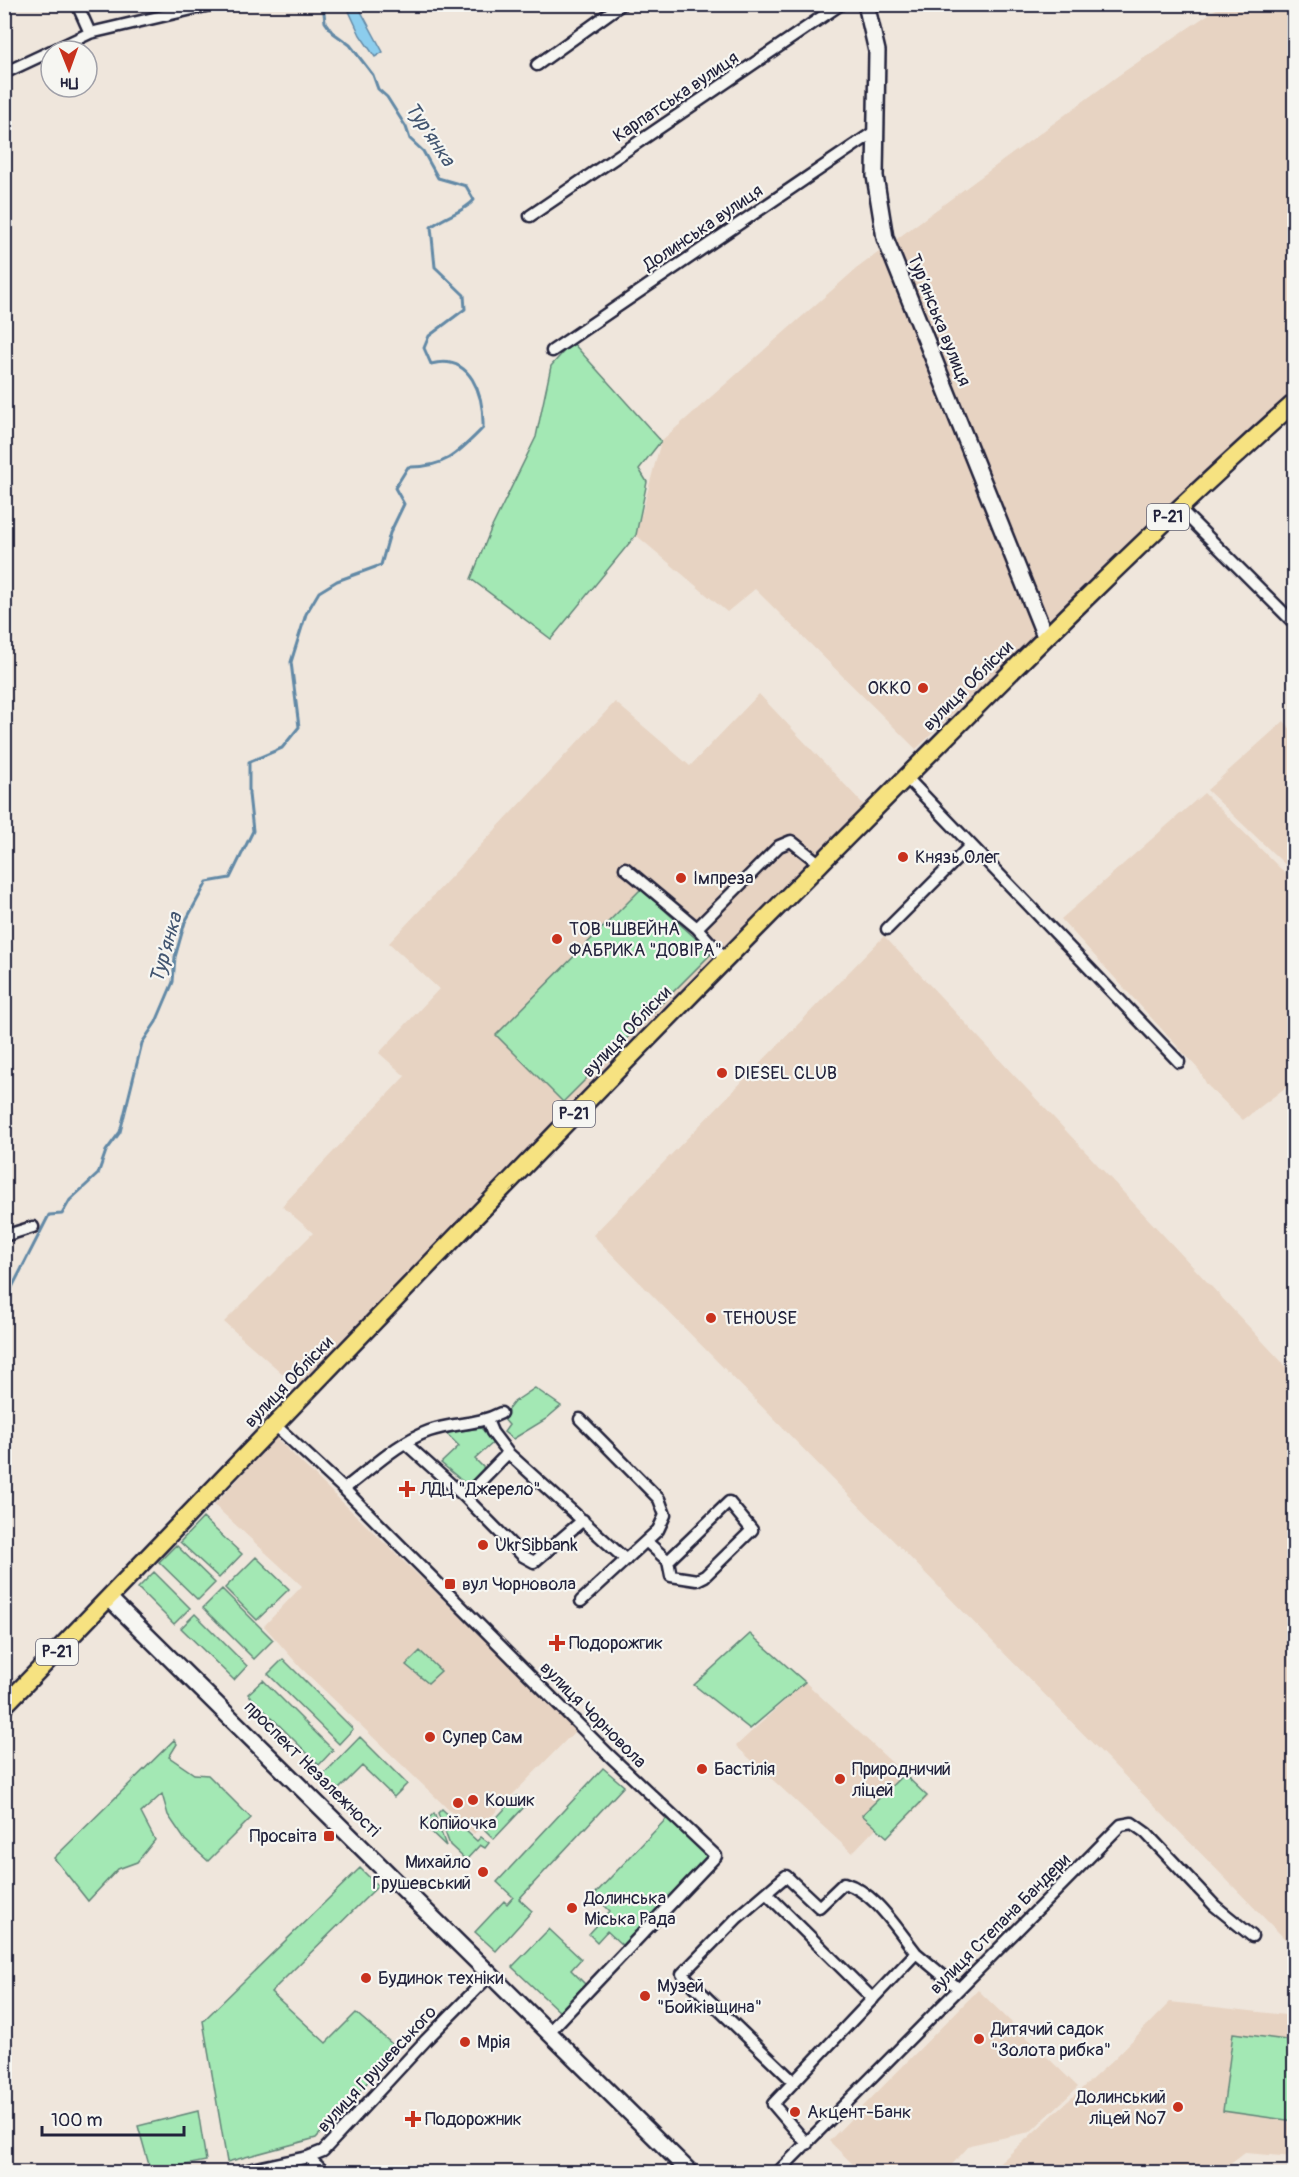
<svg xmlns="http://www.w3.org/2000/svg" width="1299" height="2177" font-family="Pangolin,sans-serif">
	<rect width="100%" height="100%" fill="#efe6dc"/>
	<filter id="ink" filterUnits="userSpaceOnUse"><feTurbulence type="fractalNoise" baseFrequency=".0167" numOctaves="2"/><feDisplacementMap in="SourceGraphic" scale="12" xChannelSelector="R" yChannelSelector="G"/><feConvolveMatrix kernelMatrix="1 2 1 2 8 2 1 2 1" color-interpolation-filters="sRGB"/></filter>
	<g filter="url(#ink)">
		<path fill="#e7d3c2" d="M 1222,5 L 1294,5 L 1294,394 L 916,749 L 755,589 L 727,612 L 636,535 L 661,441 L 856,269 L 1119,75 Z
			M 759,694 L 866,807 L 300,1389 L 224,1322 L 313,1233 L 282,1206 L 405,1076 L 379,1053 L 439,989 L 389,943 L 615,702 L 690,766 Z
			M 1284,721 L 1294,733 L 1294,873 L 1207,790 Z
			M 1204,793 L 1288,876 L 1294,918 L 1294,1081 L 1243,1120 L 1207,1085 L 1199,1070 L 1061,919 Z
			M 884,936 L 1294,1375 L 1294,1944 L 1284,1938 L 593,1235 Z
			M 276,1438 L 577,1729 L 474,1834 L 301,1668 L 264,1626 L 302,1586 L 214,1505 Z
			M 805,1682 L 929,1797 L 887,1837 L 876,1828 L 852,1853 L 736,1746 Z
			M 978,1990 L 1078,2087 L 1030,2132 L 970,2145 L 945,2172 L 861,2172 L 829,2141 Z
			M 1170,2002 L 1294,2016 L 1294,2157 L 1245,2153 L 1220,2172 L 990,2172 L 1113,2060 Z"/>
		<path fill="#a3e8b4" stroke="#628578" stroke-width="1.5" d="M 572,342 L 661,441 L 639,469 L 647,482 L 636,535 L 551,639 L 471,579 L 491,529 L 536,437 L 551,366 Z
			M 641,889 L 712,953 L 563,1102 L 496,1035 Z
			M 535,1388 L 561,1406 L 546,1419 L 513,1439 L 504,1432 L 509,1425 L 502,1417 L 514,1402 Z
			M 481,1428 L 494,1442 L 475,1459 L 486,1470 L 467,1485 L 441,1463 L 459,1446 L 446,1433 Z
			M 203,1518 L 242,1554 L 219,1578 L 180,1542 Z
			M 176,1545 L 215,1583 L 198,1600 L 159,1562 Z
			M 256,1557 L 289,1589 L 257,1620 L 225,1588 Z
			M 154,1572 L 190,1608 L 174,1624 L 138,1588 Z
			M 222,1589 L 273,1640 L 254,1659 L 203,1608 Z
			M 195,1614 L 247,1666 L 234,1680 L 181,1628 Z
			M 750,1634 L 805,1682 L 750,1729 L 694,1685 Z
			M 420,1651 L 441,1671 L 428,1683 L 406,1665 Z
			M 283,1659 L 353,1729 L 339,1744 L 268,1674 Z
			M 263,1680 L 333,1750 L 319,1765 L 248,1694 Z
			M 360,1737 L 407,1784 L 394,1797 L 362,1766 L 336,1792 L 321,1777 Z
			M 174,1740 L 177,1744 L 169,1757 L 194,1774 L 208,1775 L 251,1818 L 208,1861 L 185,1840 L 168,1815 L 162,1794 L 141,1813 L 155,1840 L 137,1862 L 118,1869 L 88,1901 L 54,1858 Z
			M 603,1768 L 624,1786 L 519,1899 L 532,1911 L 496,1951 L 475,1932 L 504,1901 L 507,1904 L 513,1897 L 497,1882 Z
			M 904,1774 L 927,1796 L 887,1837 L 862,1815 Z
			M 517,1796 L 526,1805 L 494,1839 L 485,1830 Z
			M 442,1809 L 477,1841 L 481,1837 L 489,1843 L 485,1848 L 480,1845 L 466,1860 L 450,1845 L 438,1813 Z
			M 434,1813 L 446,1846 L 423,1824 Z
			M 667,1818 L 709,1857 L 624,1947 L 607,1931 L 597,1942 L 589,1934 L 610,1911 L 594,1895 Z
			M 360,1868 L 378,1886 L 271,1992 L 326,2043 L 356,2013 L 398,2049 L 316,2138 L 227,2162 L 203,2021 Z
			M 549,1929 L 581,1959 L 571,1970 L 587,1986 L 561,2013 L 512,1967 Z
			M 1233,2033 L 1294,2041 L 1294,2121 L 1223,2111 Z
			M 198,2111 L 206,2161 L 151,2172 L 138,2126 Z"/>
		<path fill="#8ccded" stroke="#6289a6" stroke-width="1.5" d="M 352,5 L 358,6 L 383,52 L 375,57 L 360,35 L 348,9 Z"/>
		<g fill="none" stroke-linecap="round" stroke-linejoin="round">
			<path stroke="#6289a6" stroke-width="3" d="M 4,1303 L 49,1215 L 62,1214 L 70,1200 L 98,1174 L 106,1151 L 120,1132 L 142,1043 L 156,1022 L 173,982 L 175,957 L 185,922 L 207,882 L 230,878 L 253,831 L 249,794 L 249,762 L 282,748 L 299,727 L 291,662 L 306,614 L 319,592 L 337,581 L 381,565 L 390,533 L 404,504 L 395,488 L 408,467 C 445,468 458,453 483,428 C 484,395 471,353 431,364 L 424,348 L 429,336 L 465,309 L 464,295 L 435,267 L 431,227 C 445,216 464,212 474,200 L 466,186 L 438,178 L 423,151 L 410,139 L 406,127 L 387,97 L 378,89 L 373,75 L 350,45 L 332,32 L 325,22 L 323,4"/>
			<defs>
				<path id="street" d="M 77,4 L 90,33
					M 52,51 L 90,33 L 214,4
					M 537,65 L 622,4
					M 4,73 L 51,51
					M 530,216 L 841,4
					M 552,351 L 874,132
					M 1178,507 L 1294,623
					M 906,777 L 1179,1062
					M 625,868 L 697,928 L 725,959
					M 697,928 L 779,846 L 791,841 L 820,864
					M 887,929 L 971,845
					M 4,1236 L 33,1227
					M 580,1419 L 659,1499 L 665,1515 L 658,1530 L 581,1601
					M 487,1420 L 492,1432 L 508,1453
					M 275,1425 L 344,1489 L 609,1755 L 716,1856 L 549,2032
					M 405,1443 L 465,1497 L 523,1556 L 534,1562 L 583,1520
					M 344,1489 C 371,1469 398,1442 429,1431 C 454,1422 476,1426 501,1413
					M 465,1497 L 508,1453 L 626,1560
					M 646,1541 L 668,1561 L 729,1502 L 752,1530 L 705,1576 L 697,1580 L 671,1576 L 668,1561
					M 766,1893 L 873,1999
					M 794,2082 L 682,1974 L 737,1918 L 786,1876 L 819,1907 L 844,1883 C 875,1892 896,1928 916,1953
					M 807,2144 L 773,2104 L 916,1953 L 959,1989
					M 308,2157 L 324,2172
					M 239,2172 L 308,2157 L 323,2151 L 426,2040 L 491,1974
					M 778,2172 L 1121,1825 L 1132,1823 L 1146,1833 L 1215,1906 L 1252,1936"/>
				<path id="secondary" d="M 866,4 L 877,51 L 875,176 L 885,238 L 1045,636
					M 109,1598 L 690,2172"/>
				<path id="primary" d="M 4,1706 C 276,1425 544,1142 819,865 C 975,708 1129,550 1294,403"/>
			</defs>
			<use href="#street" stroke="#22223b" stroke-width="15"/>
			<use href="#secondary" stroke="#22223b" stroke-width="20"/>
			<use href="#primary" stroke="#22223b" stroke-width="21"/>
			<use href="#street" stroke="#f6f6f2" stroke-width="10"/>
			<use href="#secondary" stroke="#f6f6f2" stroke-width="15"/>
			<use href="#primary" stroke="#f6e281" stroke-width="16"/>
		</g>
	</g>
	<g fill="#c8321e" stroke="#f6f6f2" stroke-width="2">
		<circle cx="923" cy="688" r="6"/>
		<circle cx="903" cy="857" r="6"/>
		<circle cx="681" cy="878" r="6"/>
		<circle cx="557" cy="939" r="6"/>
		<circle cx="722" cy="1073" r="6"/>
		<circle cx="711" cy="1318" r="6"/>
		<path d="M404 1480h6v6h6v6h-6v6h-6v-6h-6v-6h6z"/>
		<circle cx="483" cy="1545" r="6"/>
		<rect x="444" y="1578" width="12" height="12" rx="3"/>
		<path d="M554 1634h6v6h6v6h-6v6h-6v-6h-6v-6h6z"/>
		<circle cx="430" cy="1737" r="6"/>
		<circle cx="702" cy="1769" r="6"/>
		<circle cx="840" cy="1779" r="6"/>
		<circle cx="473" cy="1800" r="6"/>
		<circle cx="458" cy="1803" r="6"/>
		<rect x="323" y="1830" width="12" height="12" rx="3"/>
		<circle cx="483" cy="1872" r="6"/>
		<circle cx="572" cy="1908" r="6"/>
		<circle cx="366" cy="1978" r="6"/>
		<circle cx="645" cy="1996" r="6"/>
		<circle cx="979" cy="2039" r="6"/>
		<circle cx="465" cy="2042" r="6"/>
		<circle cx="1178" cy="2107" r="6"/>
		<circle cx="795" cy="2112" r="6"/>
		<path d="M410 2110h6v6h6v6h-6v6h-6v-6h-6v-6h6z"/>
	</g>
	<g text-anchor="middle" dominant-baseline="central" stroke-width="4.5" stroke-linejoin="round" paint-order="stroke">
		<g fill="#f6f6f2" stroke="#626272" stroke-width="1.5">
			<rect x="1147" y="504" width="42" height="26" rx="4.5"/>
			<rect x="553" y="1101" width="42" height="26" rx="4.5"/>
			<rect x="36" y="1639" width="42" height="26" rx="4.5"/>
		</g>
		<g font-size="16" font-weight="bold" fill="#22223b">
			<text x="1168" y="517">Р-21</text>
			<text x="574" y="1114">Р-21</text>
			<text x="57" y="1652">Р-21</text>
		</g>
		<g font-size="18" fill="#22223b" stroke="#f6f6f2">
			<text transform="translate(676 97) rotate(-34)">Карпатська вулиця</text>
			<text transform="translate(703 228) rotate(-34)">Долинська вулиця</text>
			<text transform="translate(939 320) rotate(68)">Турʼянська вулиця</text>
			<text transform="translate(968 686) rotate(-45)">вулиця Обліски</text>
			<text transform="translate(627 1032) rotate(-46)">вулиця Обліски</text>
			<text transform="translate(289 1382) rotate(-46)">вулиця Обліски</text>
			<text transform="translate(593 1715) rotate(45)">вулиця Чорновола</text>
			<text transform="translate(312 1769) rotate(45)">проспект Незалежності</text>
			<text transform="translate(1000 1924) rotate(-45)">вулиця Степана Бандери</text>
			<text transform="translate(377 2069) rotate(-47)">вулиця Грушевського</text>
		</g>
		<g font-size="18" fill="#22223b" stroke="#f6f6f2" text-anchor="start">
			<text x="911" y="688" text-anchor="end">ОККО</text>
			<text x="915" y="857">Князь Олег</text>
			<text x="693" y="878">Імпреза</text>
			<text x="569" y="929">ТОВ "ШВЕЙНА<tspan x="569" dy="21">ФАБРИКА "ДОВІРА"</tspan></text>
			<text x="734" y="1073">DIESEL CLUB</text>
			<text x="723" y="1318">TEHOUSE</text>
			<text x="420" y="1489">ЛДЦ "Джерело"</text>
			<text x="495" y="1545">UkrSibbank</text>
			<text x="462" y="1584">вул Чорновола</text>
			<text x="569" y="1643">Подорожгик</text>
			<text x="442" y="1737">Супер Сам</text>
			<text x="714" y="1769">Бастілія</text>
			<text x="852" y="1769">Природничий<tspan x="852" dy="21">ліцей</tspan></text>
			<text x="485" y="1800">Кошик</text>
			<text x="458" y="1823" text-anchor="middle">Копійочка</text>
			<text x="317" y="1836" text-anchor="end">Просвіта</text>
			<text x="471" y="1862" text-anchor="end">Михайло<tspan x="471" dy="21">Грушевський</tspan></text>
			<text x="584" y="1898">Долинська<tspan x="584" dy="21">Міська Рада</tspan></text>
			<text x="378" y="1978">Будинок техніки</text>
			<text x="657" y="1986">Музей<tspan x="657" dy="21">"Бойківщина"</tspan></text>
			<text x="991" y="2029">Дитячий садок<tspan x="991" dy="21">"Золота рибка"</tspan></text>
			<text x="477" y="2042">Мрія</text>
			<text x="1166" y="2097" text-anchor="end">Долинський<tspan x="1166" dy="21">ліцей №7</tspan></text>
			<text x="807" y="2112">Акцент-Банк</text>
			<text x="425" y="2119">Подорожник</text>
		</g>
		<g font-size="20" font-style="italic" fill="#425570" stroke="#f6f6f2">
			<text transform="translate(430 134) rotate(56)">Тур'янка</text>
			<text transform="translate(166 948) rotate(-74)">Тур'янка</text>
		</g>
	</g>
	<rect width="1299" height="2177" fill="none" stroke="#f6f6f2" stroke-width="24"/>
	<rect x="12" y="12" width="1275" height="2153" fill="none" stroke="#22223b" stroke-width="2" filter="url(#ink)"/>
	<g transform="translate(69 69) rotate(179)"><circle r="28" fill="#f6f6f2" stroke="#a1a1a9" stroke-width="1.5"/>
	<path d="M0-4.5L10 22L0 15L-10 22Z" fill="#c8321e"/>
	<text y="-9" font-size="16" font-weight="bold" text-anchor="middle" fill="#22223b">Пн</text>
	</g>
	<path d="M42 2126v9h142v-9" fill="none" stroke="#22223b" stroke-width="3"/>
	<text x="51" y="2126" font-size="18" fill="#22223b" stroke="#f6f6f2" stroke-width="4.5" paint-order="stroke">100 m</text>
</svg>
